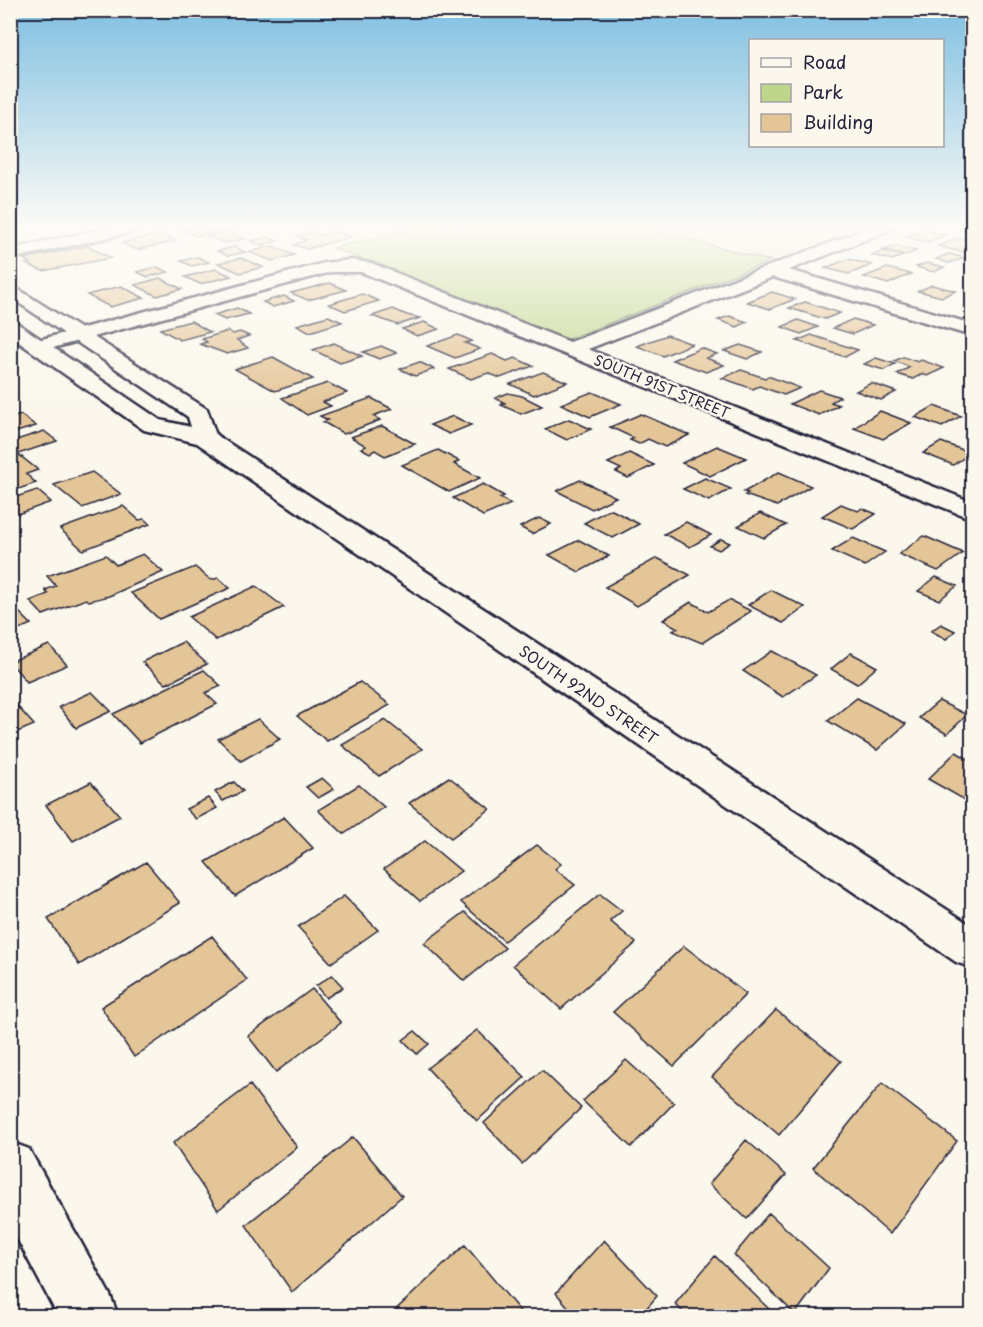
<svg xmlns="http://www.w3.org/2000/svg" width="983" height="1327" font-family="'Playpen Sans',sans-serif">
	<rect width="100%" height="100%" fill="#fbf7ec"/>
	<filter id="ink" filterUnits="userSpaceOnUse"><feTurbulence type="fractalNoise" baseFrequency=".0167" numOctaves="2"/><feDisplacementMap in="SourceGraphic" scale="12" xChannelSelector="R" yChannelSelector="G"/><feConvolveMatrix kernelMatrix="1 2 1 2 8 2 1 2 1" color-interpolation-filters="sRGB"/></filter>
	<g filter="url(#ink)">
		<path fill="#f4e8d2" d="M 645,227 L 861,227 L 770,261 Z"/>
		<path fill="#bed68c" stroke="#707c64" stroke-width="1.5" d="M 416,227 L 644,227 L 770,261 L 566,340 L 333,248 Z"/>
		<path fill="#e4c597" stroke="#22223b" stroke-width="1.5" d="M 190,227 L 234,227 L 197,236 L 181,229 Z
			M 923,230 L 946,235 L 928,242 L 905,237 Z
			M 226,231 L 245,239 L 225,243 L 207,236 Z
			M 313,232 L 322,235 L 336,232 L 350,237 L 307,249 L 294,245 L 306,240 L 297,236 Z
			M 160,234 L 176,241 L 137,250 L 121,243 Z
			M 268,237 L 278,241 L 261,245 L 251,241 Z
			M 958,238 L 972,241 L 972,247 L 961,252 L 938,246 Z
			M 88,246 L 111,258 L 43,271 L 26,264 L 31,263 L 23,259 Z
			M 272,246 L 294,255 L 272,261 L 249,252 Z
			M 894,246 L 916,251 L 906,255 L 884,250 Z
			M 234,247 L 245,252 L 228,256 L 217,251 Z
			M 883,251 L 903,256 L 892,260 L 872,255 Z
			M 949,254 L 966,258 L 948,263 L 936,259 Z
			M 198,257 L 209,262 L 192,266 L 181,261 Z
			M 241,258 L 263,267 L 240,273 L 218,263 Z
			M 848,259 L 872,265 L 849,274 L 825,268 Z
			M 927,263 L 944,267 L 934,272 L 916,267 Z
			M 157,267 L 168,272 L 148,277 L 137,272 Z
			M 887,268 L 911,274 L 888,284 L 864,277 Z
			M 216,269 L 231,276 L 200,284 L 185,277 Z
			M 160,278 L 182,289 L 157,296 L 135,285 Z
			M 330,283 L 346,290 L 308,300 L 291,293 Z
			M 932,285 L 956,291 L 942,297 L 918,291 Z
			M 121,286 L 144,298 L 110,307 L 87,295 Z
			M 772,292 L 795,299 L 770,309 L 747,302 Z
			M 362,294 L 379,301 L 345,311 L 329,304 Z
			M 284,296 L 294,301 L 273,307 L 263,302 Z
			M 805,302 L 840,313 L 825,319 L 789,308 Z
			M 237,308 L 249,314 L 225,320 L 214,315 Z
			M 393,309 L 407,315 L 420,318 L 398,325 L 372,316 Z
			M 328,316 L 342,322 L 310,332 L 297,325 Z
			M 729,316 L 747,322 L 737,327 L 718,320 Z
			M 853,319 L 873,325 L 853,334 L 833,328 Z
			M 798,320 L 818,327 L 801,334 L 782,327 Z
			M 191,321 L 210,332 L 180,340 L 160,329 Z
			M 424,322 L 439,329 L 417,336 L 402,329 Z
			M 228,331 L 233,334 L 240,332 L 249,336 L 237,340 L 248,348 L 227,354 L 200,344 L 207,342 L 202,339 Z
			M 458,335 L 472,341 L 465,343 L 480,349 L 455,358 L 427,346 Z
			M 667,335 L 692,344 L 663,356 L 637,346 Z
			M 811,335 L 858,350 L 845,357 L 797,341 Z
			M 334,343 L 362,356 L 340,363 L 313,350 Z
			M 740,345 L 762,352 L 747,359 L 724,351 Z
			M 381,346 L 397,353 L 379,359 L 363,352 Z
			M 701,348 L 717,354 L 706,358 L 724,365 L 706,372 L 672,360 Z
			M 492,354 L 507,361 L 515,358 L 533,366 L 500,378 L 488,373 L 471,379 L 449,369 Z
			M 273,357 L 313,379 L 275,391 L 235,369 Z
			M 903,357 L 918,362 L 921,360 L 944,368 L 927,376 L 922,374 L 913,379 L 897,374 L 910,367 L 894,361 Z
			M 876,358 L 895,364 L 884,370 L 864,364 Z
			M 419,362 L 434,369 L 415,376 L 400,369 Z
			M 741,370 L 765,378 L 768,376 L 800,388 L 784,395 L 759,386 L 753,389 L 722,378 Z
			M 543,372 L 567,382 L 534,395 L 510,384 Z
			M 328,383 L 347,393 L 323,402 L 331,406 L 307,415 L 282,398 Z
			M 871,383 L 896,392 L 881,400 L 856,391 Z
			M 819,390 L 840,397 L 831,402 L 839,405 L 819,415 L 790,404 Z
			M 592,392 L 621,404 L 590,417 L 561,404 Z
			M 508,393 L 522,396 L 542,406 L 521,414 L 501,405 L 505,403 L 495,398 Z
			M 371,398 L 392,409 L 373,416 L 380,420 L 344,434 L 323,422 L 328,420 L 320,416 Z
			M 934,406 L 961,416 L 942,427 L 915,417 Z
			M 880,411 L 911,423 L 883,439 L 854,428 Z
			M 641,414 L 664,424 L 689,435 L 665,447 L 648,439 L 639,444 L 630,440 L 634,438 L 610,427 Z
			M 21,415 L 36,426 L 10,434 L 10,418 Z
			M 453,416 L 471,425 L 449,434 L 430,425 Z
			M 569,419 L 591,429 L 567,440 L 545,429 Z
			M 382,426 L 415,444 L 385,456 L 375,450 L 370,453 L 361,448 L 366,446 L 351,437 Z
			M 44,431 L 57,441 L 18,454 L 38,470 L 26,474 L 36,483 L 10,492 L 10,442 Z
			M 941,442 L 971,453 L 953,465 L 923,453 Z
			M 717,446 L 746,458 L 710,476 L 682,463 Z
			M 438,450 L 459,461 L 454,464 L 480,478 L 449,492 L 402,465 Z
			M 629,453 L 654,465 L 628,478 L 616,472 L 621,469 L 608,463 Z
			M 92,472 L 121,494 L 82,508 L 54,485 Z
			M 779,472 L 811,486 L 777,506 L 745,495 L 748,493 L 744,492 Z
			M 705,478 L 731,489 L 709,501 L 683,489 Z
			M 580,480 L 616,497 L 592,509 L 557,491 Z
			M 483,484 L 504,496 L 500,498 L 511,504 L 483,516 L 453,498 Z
			M 37,490 L 51,502 L 18,514 L 10,507 L 10,499 Z
			M 841,504 L 858,511 L 862,508 L 876,514 L 853,529 L 822,516 Z
			M 123,506 L 139,520 L 144,519 L 150,524 L 83,550 L 60,529 Z
			M 610,509 L 639,524 L 613,538 L 584,523 Z
			M 760,513 L 786,525 L 764,538 L 738,526 Z
			M 539,518 L 551,524 L 532,534 L 520,527 Z
			M 686,522 L 711,535 L 690,547 L 664,534 Z
			M 924,536 L 963,553 L 938,571 L 899,554 Z
			M 853,538 L 885,552 L 865,566 L 832,551 Z
			M 721,539 L 730,543 L 719,550 L 710,546 Z
			M 579,540 L 609,556 L 579,572 L 549,555 Z
			M 143,554 L 163,572 L 109,596 L 89,601 L 86,599 L 43,615 L 30,601 L 48,594 L 45,590 L 56,586 L 47,576 L 106,555 L 116,565 Z
			M 657,558 L 690,575 L 637,606 L 605,587 Z
			M 195,567 L 211,580 L 218,578 L 230,588 L 159,619 L 131,593 Z
			M 936,577 L 957,586 L 939,600 L 918,591 Z
			M 256,586 L 284,607 L 216,640 L 189,617 Z
			M 771,590 L 805,607 L 783,623 L 748,605 Z
			M 729,600 L 751,611 L 702,643 L 673,631 L 678,628 L 663,620 L 691,602 L 708,612 Z
			M 19,612 L 31,624 L 10,633 L 10,615 Z
			M 941,624 L 955,631 L 946,639 L 931,631 Z
			M 183,642 L 207,664 L 166,684 L 142,662 Z
			M 49,645 L 67,665 L 27,682 L 10,662 Z
			M 772,651 L 816,675 L 783,697 L 743,671 Z
			M 851,653 L 877,667 L 857,684 L 831,669 Z
			M 204,670 L 221,686 L 205,693 L 217,704 L 140,743 L 113,714 Z
			M 360,682 L 390,705 L 327,741 L 297,716 Z
			M 92,692 L 111,711 L 76,728 L 59,707 Z
			M 10,698 L 34,725 L 10,735 Z
			M 857,698 L 906,724 L 877,750 L 828,721 Z
			M 939,701 L 967,715 L 947,734 L 919,718 Z
			M 258,719 L 280,739 L 241,761 L 218,739 Z
			M 385,720 L 422,749 L 379,776 L 342,745 Z
			M 956,752 L 972,761 L 972,804 L 928,779 Z
			M 449,777 L 490,809 L 451,838 L 409,803 Z
			M 322,778 L 334,789 L 318,798 L 306,787 Z
			M 91,782 L 120,816 L 73,841 L 46,805 Z
			M 234,782 L 243,791 L 223,801 L 215,792 Z
			M 359,785 L 384,807 L 344,834 L 318,810 Z
			M 208,798 L 217,808 L 196,819 L 186,809 Z
			M 284,817 L 313,848 L 235,896 L 206,862 Z
			M 425,841 L 461,871 L 420,901 L 384,869 Z
			M 537,845 L 561,864 L 555,869 L 575,885 L 504,941 L 461,902 Z
			M 146,862 L 180,903 L 79,965 L 48,919 Z
			M 600,894 L 622,911 L 610,921 L 636,943 L 561,1009 L 513,965 Z
			M 344,896 L 378,930 L 331,963 L 298,927 Z
			M 465,912 L 505,948 L 464,981 L 424,943 Z
			M 212,936 L 247,980 L 134,1057 L 101,1007 Z
			M 684,946 L 746,994 L 674,1066 L 613,1012 Z
			M 332,975 L 343,987 L 326,998 L 316,986 Z
			M 312,989 L 341,1023 L 276,1072 L 248,1036 Z
			M 776,1010 L 841,1061 L 779,1135 L 712,1077 Z
			M 477,1030 L 525,1077 L 477,1121 L 427,1068 Z
			M 415,1031 L 429,1044 L 417,1054 L 403,1040 Z
			M 626,1060 L 674,1103 L 631,1147 L 583,1101 Z
			M 542,1070 L 581,1108 L 522,1164 L 484,1123 Z
			M 882,1083 L 957,1141 L 890,1234 L 813,1168 Z
			M 250,1085 L 297,1147 L 218,1210 L 173,1143 Z
			M 353,1137 L 402,1196 L 292,1292 L 246,1225 Z
			M 746,1140 L 786,1175 L 747,1219 L 709,1184 Z
			M 769,1213 L 829,1268 L 795,1314 L 734,1255 Z
			M 604,1240 L 657,1296 L 640,1316 L 576,1316 L 556,1293 Z
			M 465,1245 L 524,1316 L 389,1316 Z
			M 715,1256 L 774,1314 L 772,1316 L 687,1316 L 675,1304 Z"/>
		<g fill="none" stroke-linecap="round" stroke-linejoin="round">
			<defs>
				<path id="minor" d="M 871,227 L 893,227 L 890,230 L 789,270 L 972,324 L 972,336 L 773,277 L 588,349 L 972,502 L 972,519 L 361,272 L 331,272 L 38,352 L 31,350 L 28,346 L 31,342 L 324,263 L 350,260 L 371,263 L 570,342 Z
					M 961,227 L 972,227 L 972,233 L 964,230 Z
					M 10,1142 L 29,1149 L 110,1295 L 118,1316 L 58,1316 L 10,1225 Z"/>
				<path id="tertiary" d="M 112,227 L 141,227 L 133,232 L 10,259 L 10,249 Z"/>
				<path id="secondary" d="M 10,284 L 207,409 L 216,435 L 972,926 L 972,968 L 956,962 L 197,443 L 144,430 L 10,336 L 10,321 L 17,323 L 160,420 L 191,427 L 188,417 L 10,297 Z"/>
			</defs>
			<use href="#minor" stroke="#22223b" stroke-width="5"/>
			<use href="#tertiary" stroke="#22223b" stroke-width="5"/>
			<use href="#secondary" stroke="#22223b" stroke-width="5"/>
			<use href="#minor" fill="#fbf7ec" fill-rule="evenodd"/>
			<use href="#tertiary" fill="#fbf7ec" fill-rule="evenodd"/>
			<use href="#secondary" fill="#fbf7ec" fill-rule="evenodd"/>
		</g>
	</g>
	<linearGradient id="sky" x2="0" y2="1"><stop stop-color="#7ebfe1"/><stop offset="0.55" stop-color="#fdfbf6"/><stop offset="1" stop-color="#fdfbf6" stop-opacity="0"/></linearGradient>
	<rect width="983" height="413" fill="url(#sky)"/>
	<g text-anchor="middle" dominant-baseline="central" stroke-width="5" stroke-linejoin="round" paint-order="stroke">
		<g font-size="14" fill="#22223b" stroke="#fbf7ec">
			<text transform="translate(662 386) rotate(22)">SOUTH 91ST STREET</text>
		</g>
		<g font-size="15" fill="#22223b" stroke="#fbf7ec">
			<text transform="translate(589 694) rotate(34)">SOUTH 92ND STREET</text>
		</g>
	</g>
	<rect width="983" height="1327" fill="none" stroke="#fbf7ec" stroke-width="36"/>
	<rect x="18" y="18" width="947" height="1291" fill="none" stroke="#22223b" stroke-width="2" filter="url(#ink)"/>
	<rect x="749" y="39" width="195" height="108" fill="#fbf7ec" stroke="#a4a2a5" stroke-width="1.5"/>
	<rect x="761" y="58" width="30" height="9" fill="#fbf7ec" stroke="#a4a2a5" stroke-width="1.5"/>
	<text x="803" y="69" font-size="18" fill="#22223b">Road</text>
	<rect x="761" y="84" width="30" height="18" fill="#bed68c" stroke="#a4a2a5" stroke-width="1.5"/>
	<text x="803" y="99" font-size="18" fill="#22223b">Park</text>
	<rect x="761" y="114" width="30" height="18" fill="#e4c597" stroke="#a4a2a5" stroke-width="1.5"/>
	<text x="803" y="129" font-size="18" fill="#22223b">Building</text>
</svg>
